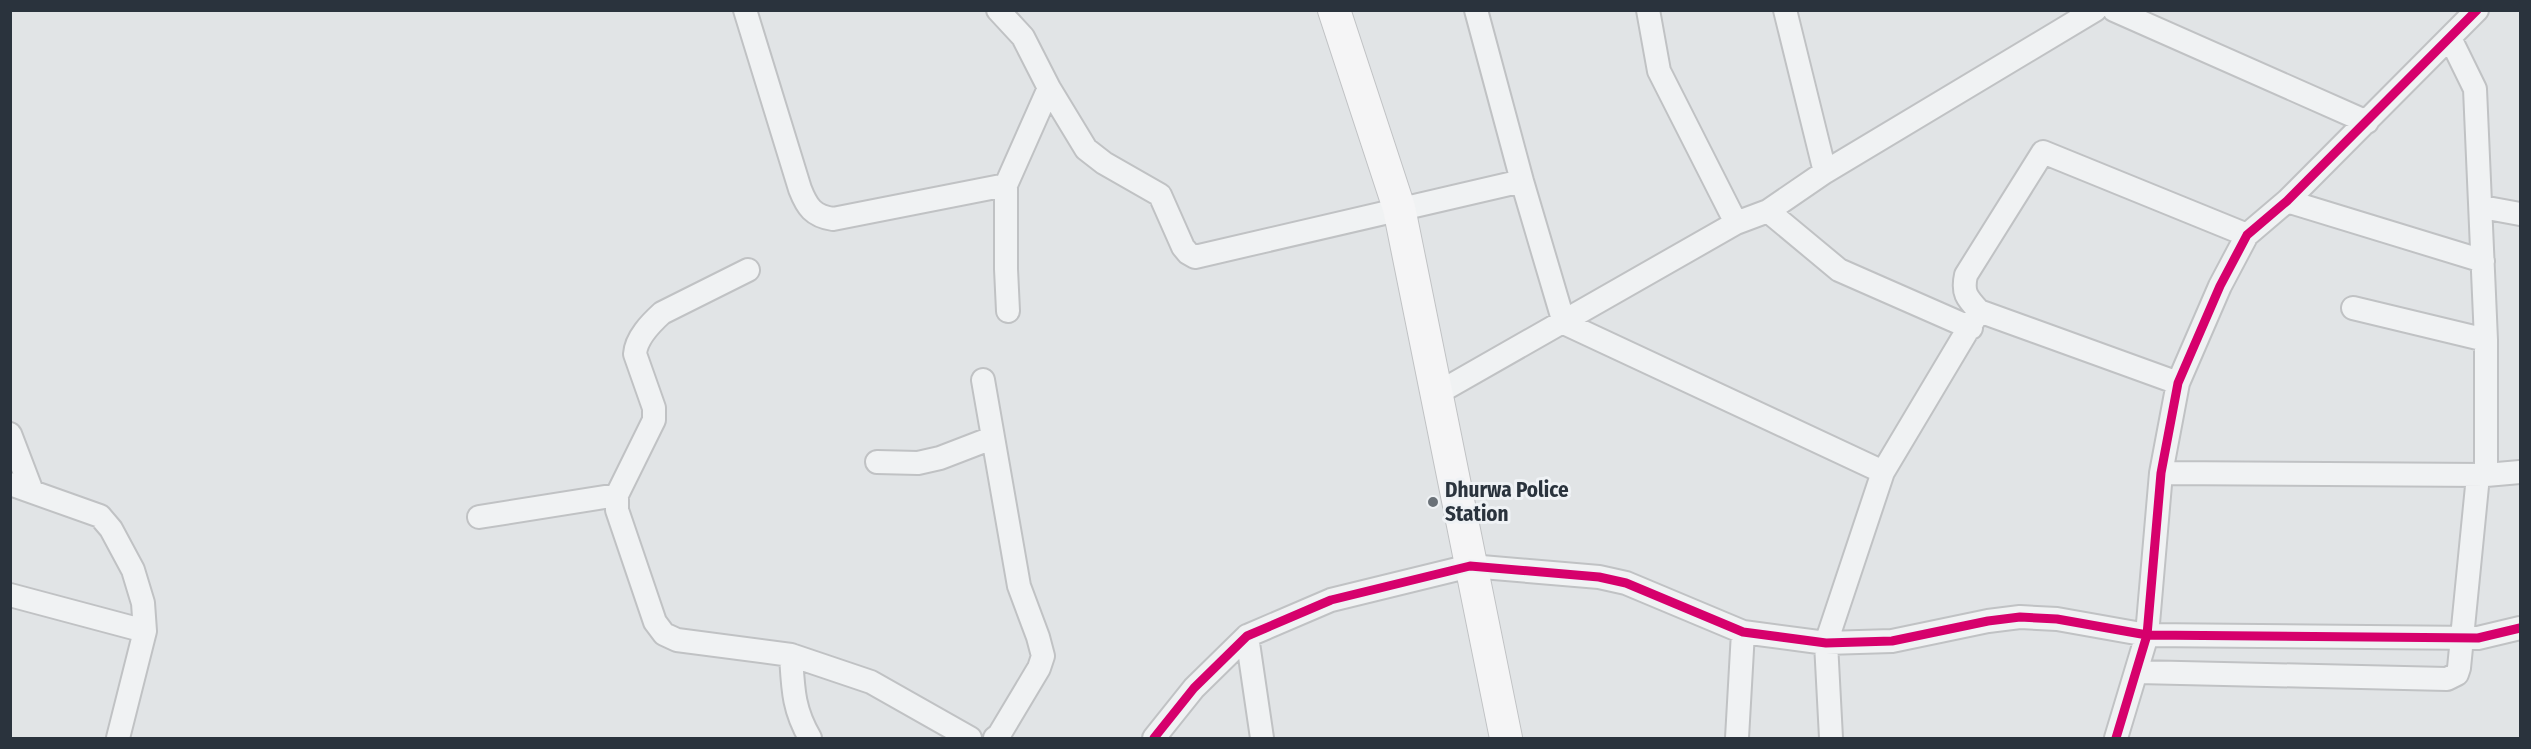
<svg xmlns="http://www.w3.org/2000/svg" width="2531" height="749" font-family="'Fira Sans Condensed',sans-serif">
	<rect width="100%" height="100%" fill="#e1e4e6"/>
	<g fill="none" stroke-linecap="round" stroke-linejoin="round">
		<defs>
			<path id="street" d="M 745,10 L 800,189 C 807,207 813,216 833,219 L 1006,185
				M 998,10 L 1023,37 L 1049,88 L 1086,149 L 1104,163 L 1160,195 L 1183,247 L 1188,253 L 1195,257 L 1522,181
				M 1476,10 L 1522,181 L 1564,323 L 1883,472
				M 1648,10 L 1659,71 L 1736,223
				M 1785,10 L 1825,172
				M 2114,10 L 2367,122
				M 2287,201 L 2483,261
				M 2482,207 L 2520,214
				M 1768,211 L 1839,270 L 1971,328
				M 748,270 L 662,313 C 651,323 636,338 635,354 L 654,408 L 654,420 L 617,495 L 617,510 L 655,622 L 664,634 L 677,640 L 791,655 L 871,682 L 970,738
				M 2353,308 L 2486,340
				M 1008,311 L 1006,269 L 1006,185 L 1049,88
				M 1979,311 C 1967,298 1962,293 1966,275 L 2043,152 L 2247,235
				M 983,380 L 1019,586 L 1038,637 L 1043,656 L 1039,668 L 999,735 L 995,738
				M 1436,394 L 1736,223 L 1768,211 L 1825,172 L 2095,10
				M 10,434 L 31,489
				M 877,462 L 918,463 L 940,458 L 992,438
				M 2161,473 L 2486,475 L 2486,340 L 2475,89 L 2450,38
				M 2486,475 L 2520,472
				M 10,484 L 100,516 L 111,529 L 133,570 L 143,603 L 145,631 L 118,738
				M 479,517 L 617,495
				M 10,595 L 145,631
				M 1247,636 L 1262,738
				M 791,655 C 793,688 793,709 810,738
				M 2138,672 L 2447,679 L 2457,674 L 2459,668 L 2478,476
				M 1154,738 L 1194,688 L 1247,636 L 1331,600 L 1470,566 L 1599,577 L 1626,583 L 1743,632 L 1826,643 L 1892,641 L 1988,621 L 2020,617 L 2057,619 L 2147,635 L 2478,638 L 2520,628
				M 1737,738 L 1743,632
				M 1831,738 L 1826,643 L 1883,472 L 1979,311 L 2178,383
				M 2116,738 L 2147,635 L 2161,473 L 2178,383 L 2220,286 L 2247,235 L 2287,201 L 2477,10"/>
			<path id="secondary" d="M 1334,10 L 1399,208 L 1506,738"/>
		</defs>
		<use href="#street" stroke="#c0c2c4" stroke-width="26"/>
		<use href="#secondary" stroke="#c0c2c4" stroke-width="34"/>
		<use href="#street" stroke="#f0f2f3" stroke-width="22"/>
		<use href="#secondary" stroke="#f5f5f6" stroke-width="32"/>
		<defs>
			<path id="cycleway" d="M 1154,738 L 1194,688 L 1247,636 L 1331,600 L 1470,566 L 1599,577 L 1626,583 L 1743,632 L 1826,643 L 1892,641 L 1988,621 L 2020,617 L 2057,619 L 2147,635 L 2478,638 L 2520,628
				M 2116,738 L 2147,635 L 2161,473 L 2178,383 L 2220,286 L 2247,235 L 2287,201 L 2477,10"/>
		</defs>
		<use href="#cycleway" stroke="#eff2f5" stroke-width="13"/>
		<use href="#cycleway" stroke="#d6006c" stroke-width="9"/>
	</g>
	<circle fill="#6a7178" stroke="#eff2f5" stroke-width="2" cx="1433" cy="502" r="6"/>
	<g text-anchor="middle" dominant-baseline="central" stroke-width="6" stroke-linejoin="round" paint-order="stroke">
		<g font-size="21" font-weight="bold" fill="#2a333d" stroke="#eff2f5" text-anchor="start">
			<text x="1445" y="490">Dhurwa Police<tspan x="1445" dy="24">Station</tspan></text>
		</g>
	</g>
	<rect width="2531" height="749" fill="none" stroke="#2a333d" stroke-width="24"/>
</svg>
